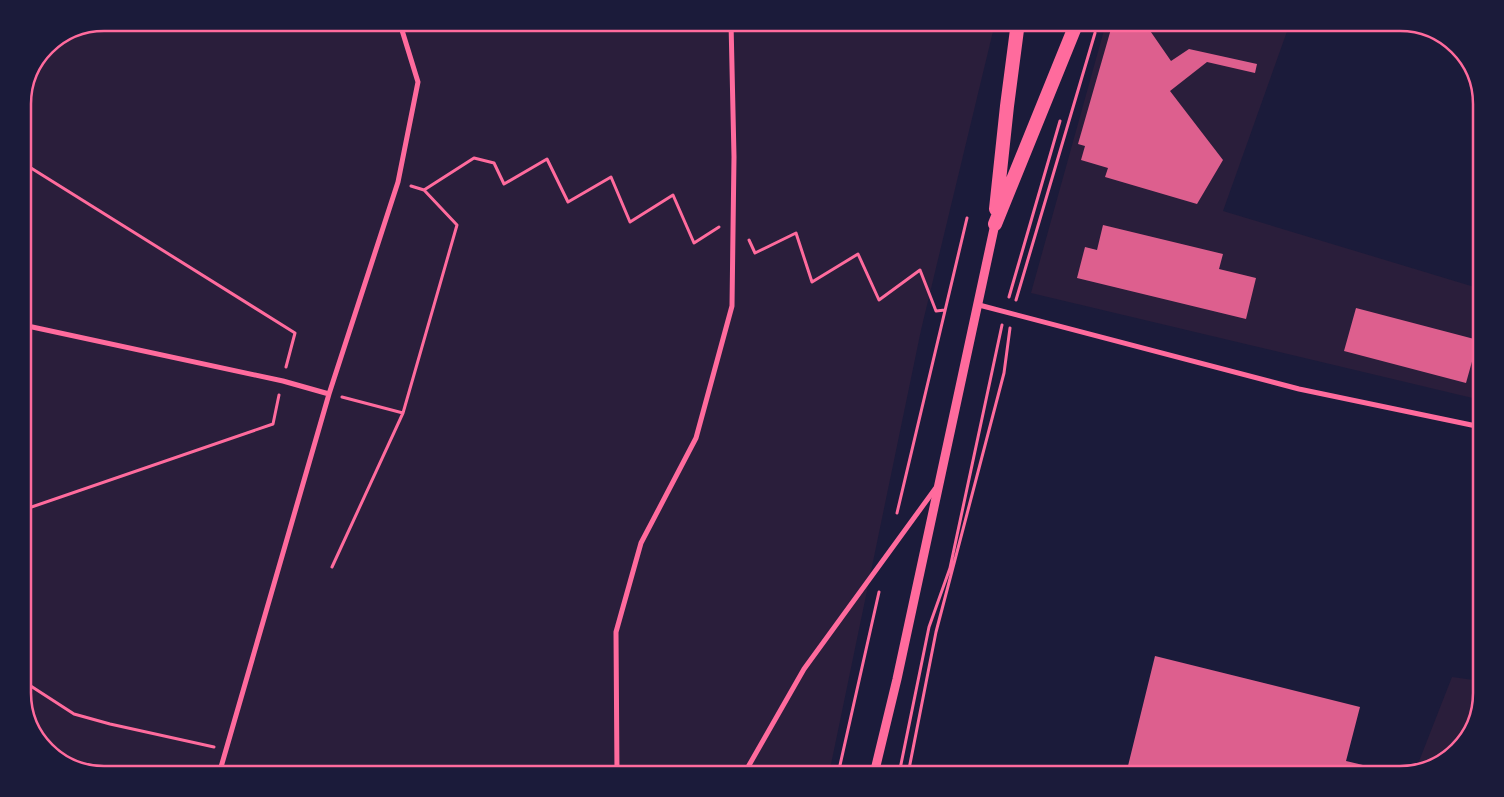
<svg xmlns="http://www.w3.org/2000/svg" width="1504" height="797" font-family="Cabin,sans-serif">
	<rect width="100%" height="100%" fill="#1b1b3a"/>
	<path fill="#2a1e3b" d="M 105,23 L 995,23 L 921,330 L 829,774 L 105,774 L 68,766 L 36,738 L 23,698 L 23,100 L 47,46 Z
		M 1106,23 L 1290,23 L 1223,211 L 1481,289 L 1481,400 L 1031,293 Z
		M 1452,677 L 1481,681 L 1481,692 L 1473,729 L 1445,761 L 1416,769 Z"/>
	<path fill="#dd5f8e" d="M 1113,22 L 1144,22 L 1171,61 L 1189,49 L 1257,64 L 1255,73 L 1207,62 L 1170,91 L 1223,160 L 1197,204 L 1105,177 L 1108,168 L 1081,160 L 1085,146 L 1078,144 Z
		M 1103,225 L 1223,254 L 1219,269 L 1256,278 L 1246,319 L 1077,278 L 1085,247 L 1097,250 Z
		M 1356,308 L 1478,340 L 1466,383 L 1344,351 Z
		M 1155,656 L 1360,707 L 1346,761 L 1380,769 L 1379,774 L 1126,774 Z"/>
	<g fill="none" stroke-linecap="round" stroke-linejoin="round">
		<path stroke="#ff6b9d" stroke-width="3" d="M 23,163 L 295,333 L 286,367
			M 424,190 L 474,158 L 494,163 L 504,184 L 547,159 L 568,202 L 611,177 L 630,222 L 673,195 L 694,243 L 719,227
			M 749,240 L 755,253 L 796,233 L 812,282 L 858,254 L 879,300 L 920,270 L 936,311 L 945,310
			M 1009,297 L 1060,121
			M 1016,300 L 1095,33
			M 342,397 L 403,413
			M 23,510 L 273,424 L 279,395
			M 897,513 L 967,218
			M 332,567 L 403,413 L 457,225 L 424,190 L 411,186
			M 23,681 L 74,714 L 110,724 L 214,747
			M 838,774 L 879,592
			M 899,774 L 929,627 L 950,568 L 1002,325
			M 908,774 L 936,632 L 1004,373 L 1010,328"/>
		<path stroke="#ff6b9d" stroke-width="5" d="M 979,305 L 1299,389 L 1481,427
			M 23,325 L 283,381 L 329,394
			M 219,774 L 329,394 L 398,182 L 418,82 L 401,27 L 395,22
			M 617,774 L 616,632 L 641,543 L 696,438 L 732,306 L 734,157 L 731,22
			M 744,774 L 804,669 L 935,489"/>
		<path stroke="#ff6b9d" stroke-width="9" d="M 874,774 L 897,679 L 995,224"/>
		<path stroke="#ff6b9d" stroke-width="14" d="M 996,209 L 1007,106 L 1018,22
			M 995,224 L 1077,22"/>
	</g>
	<path d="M0 0H1504V797H0ZM104 31H1400A73 73 0 0 1 1473 104V693A73 73 0 0 1 1400 766H104A73 73 0 0 1 31 693V104A73 73 0 0 1 104 31Z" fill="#1b1b3a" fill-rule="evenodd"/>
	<path fill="none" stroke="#ff6b9d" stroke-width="2.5" d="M104 31H1400A73 73 0 0 1 1473 104V693A73 73 0 0 1 1400 766H104A73 73 0 0 1 31 693V104A73 73 0 0 1 104 31Z"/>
</svg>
